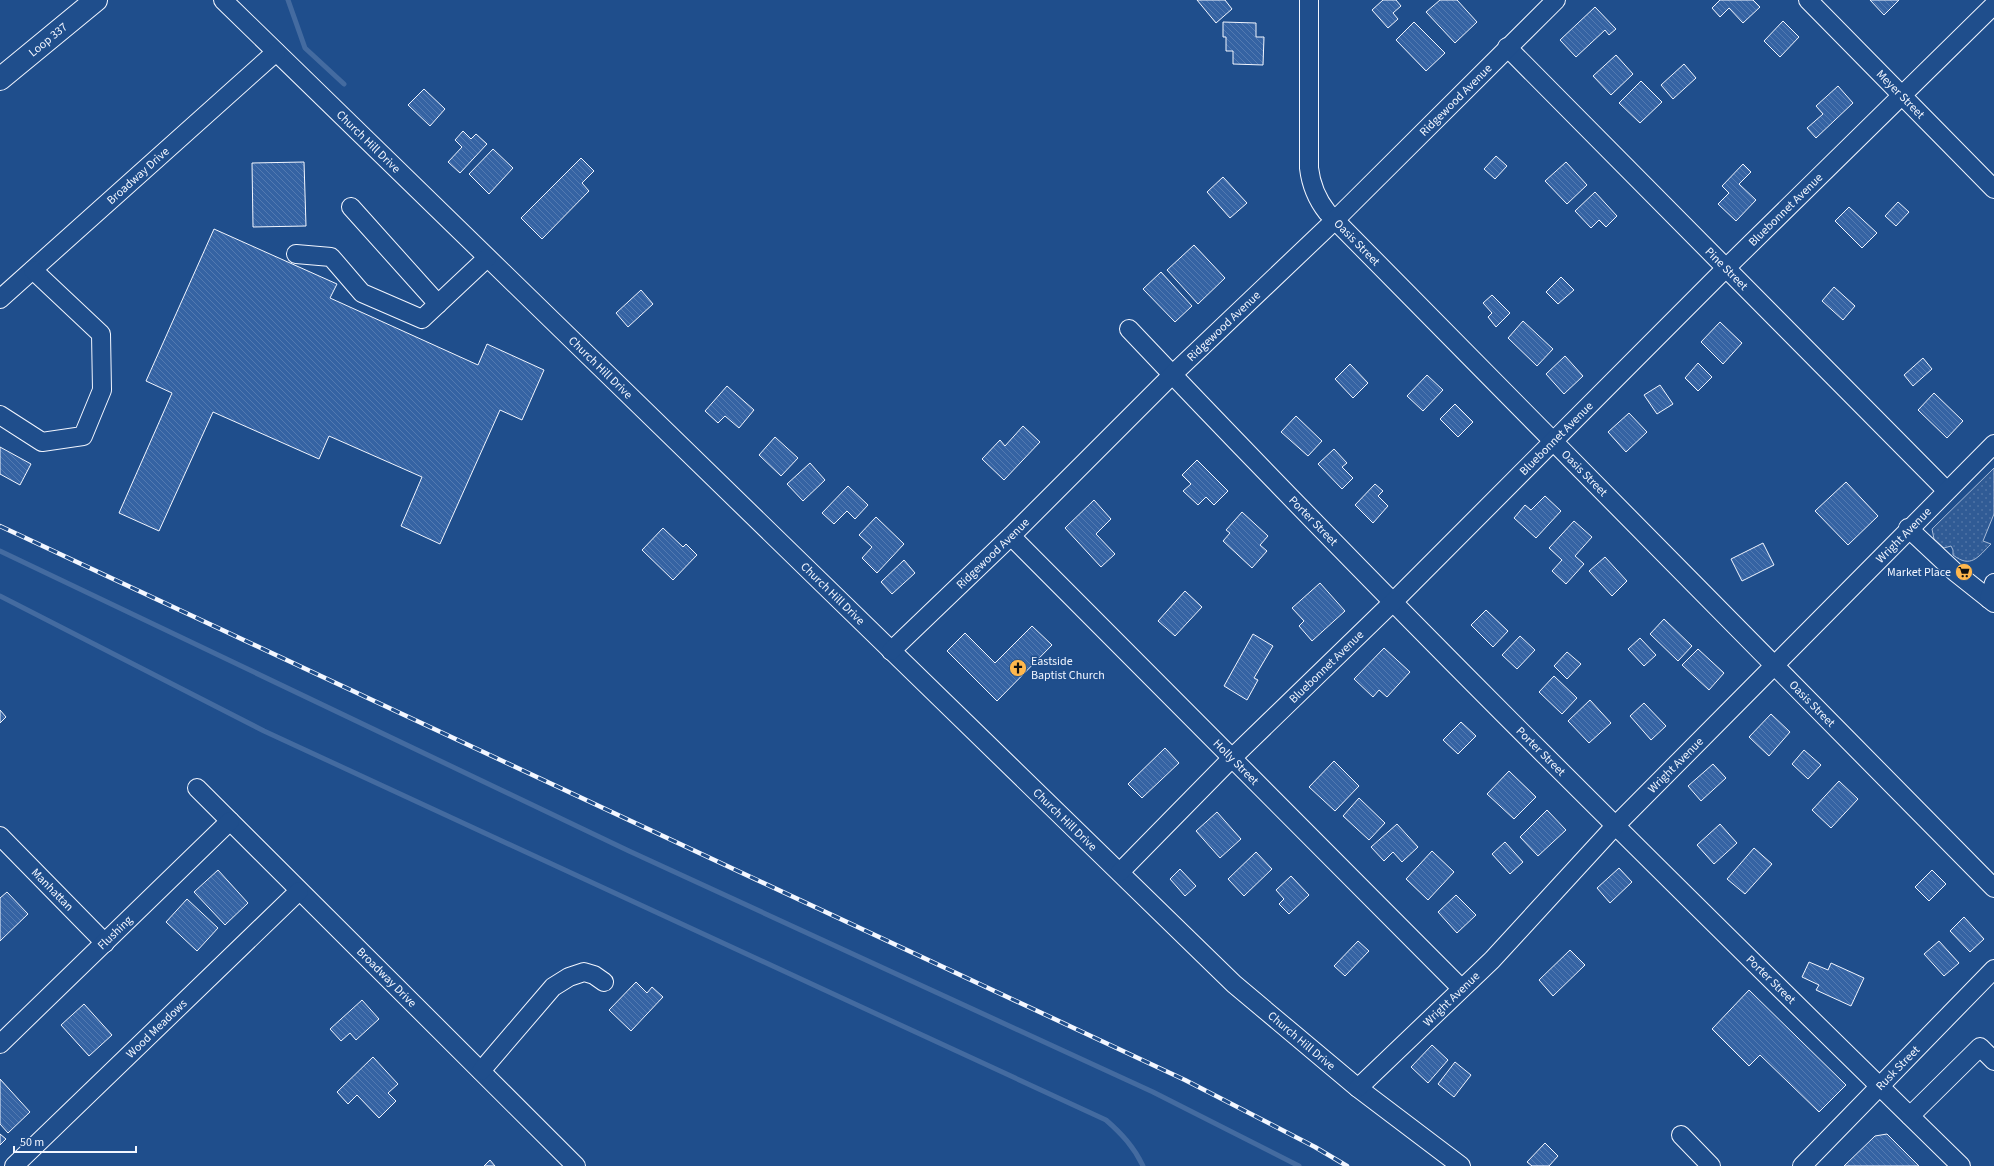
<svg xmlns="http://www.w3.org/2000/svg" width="1994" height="1166" font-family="'Source Sans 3',sans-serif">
	<defs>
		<pattern id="grass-dots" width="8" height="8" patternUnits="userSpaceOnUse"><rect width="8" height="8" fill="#305b95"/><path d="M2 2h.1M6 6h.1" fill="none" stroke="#4e73a5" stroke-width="1.8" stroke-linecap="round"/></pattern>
		<pattern id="building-back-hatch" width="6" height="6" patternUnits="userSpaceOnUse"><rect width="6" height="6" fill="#3563a3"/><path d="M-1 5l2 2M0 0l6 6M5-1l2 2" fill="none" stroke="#537ab1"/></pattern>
	</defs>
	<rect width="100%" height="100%" fill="#1f4e8c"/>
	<path fill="url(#grass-dots)" stroke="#a8bbd7" d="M 1994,468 L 1994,514 L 1983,541 L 1991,544 C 1978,557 1971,569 1953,555 L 1953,550 L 1951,546 L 1944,548 L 1934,539 L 1932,529 Z"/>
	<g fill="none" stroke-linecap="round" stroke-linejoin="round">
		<path stroke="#446ba0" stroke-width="5" d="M 288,0 L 305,48 L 344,84
			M 0,551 L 629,851 L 1153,1092 L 1299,1166
			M 0,596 L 264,731 L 1106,1120 C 1122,1134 1134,1147 1143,1166"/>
	</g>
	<path fill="url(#building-back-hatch)" stroke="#f2f6ff" d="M 1197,0 L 1225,0 L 1232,9 L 1216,23 Z
		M 1383,0 L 1396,0 L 1401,6 L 1393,13 L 1398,19 L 1388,28 L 1372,10 Z
		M 1440,0 L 1457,0 L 1477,22 L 1455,43 L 1426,12 Z
		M 1720,0 L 1753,0 L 1760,7 L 1743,23 L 1729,8 L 1720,17 L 1712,8 Z
		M 1870,0 L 1899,0 L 1884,15 Z
		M 1595,7 L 1616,29 L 1609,35 L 1605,30 L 1576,57 L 1560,40 Z
		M 1783,21 L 1799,37 L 1780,57 L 1764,41 Z
		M 1223,22 L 1256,23 L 1256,37 L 1264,37 L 1263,65 L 1233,64 L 1233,51 L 1226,51 L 1226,37 L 1223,37 Z
		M 1414,22 L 1445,53 L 1426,71 L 1396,40 Z
		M 1616,55 L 1633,74 L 1611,95 L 1593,76 Z
		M 1684,64 L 1696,78 L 1673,99 L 1661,85 Z
		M 1641,81 L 1662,102 L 1640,123 L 1619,103 Z
		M 1838,86 L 1853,103 L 1816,138 L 1807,128 L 1823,114 L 1816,106 Z
		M 424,89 L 445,109 L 430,126 L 408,105 Z
		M 463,131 L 471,139 L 476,134 L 487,144 L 460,173 L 448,162 L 462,147 L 455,140 Z
		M 493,149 L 513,168 L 489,194 L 469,174 Z
		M 1496,156 L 1507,166 L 1495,179 L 1484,169 Z
		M 581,158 L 594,171 L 582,183 L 589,191 L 542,239 L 521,218 Z
		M 304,162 L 306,226 L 253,227 L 252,163 Z
		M 1566,162 L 1587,185 L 1567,204 L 1545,181 Z
		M 1743,164 L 1751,172 L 1739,184 L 1756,200 L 1736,221 L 1718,204 L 1729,193 L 1722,186 Z
		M 1223,177 L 1247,203 L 1230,218 L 1207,192 Z
		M 1595,192 L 1617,216 L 1606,227 L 1599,220 L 1591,228 L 1575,211 Z
		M 1898,202 L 1909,212 L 1896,226 L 1885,216 Z
		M 1849,207 L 1877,233 L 1862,248 L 1835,221 Z
		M 214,229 L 337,284 L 330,298 L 478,365 L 487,344 L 544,370 L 522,420 L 500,410 L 440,544 L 401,526 L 422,477 L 329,436 L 319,459 L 213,412 L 159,531 L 119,513 L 172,393 L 146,381 Z
		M 1194,245 L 1225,278 L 1198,304 L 1167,270 Z
		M 1161,272 L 1192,306 L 1175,322 L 1143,289 Z
		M 1561,277 L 1574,290 L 1558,304 L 1546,292 Z
		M 1834,287 L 1855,306 L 1843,320 L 1822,301 Z
		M 641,290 L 653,304 L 628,327 L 616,313 Z
		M 1492,295 L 1510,313 L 1496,327 L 1488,317 L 1492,313 L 1483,303 Z
		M 1523,321 L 1553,349 L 1537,366 L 1508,338 Z
		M 1720,322 L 1742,343 L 1723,364 L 1701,342 Z
		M 1565,356 L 1583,376 L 1564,394 L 1546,374 Z
		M 1923,358 L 1932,369 L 1913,386 L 1904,375 Z
		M 1698,363 L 1712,377 L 1698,391 L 1685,378 Z
		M 1350,364 L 1368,383 L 1353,398 L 1335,379 Z
		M 1427,375 L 1443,390 L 1423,411 L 1407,396 Z
		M 1660,385 L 1673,404 L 1657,414 L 1644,395 Z
		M 727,386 L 754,410 L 739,428 L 725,416 L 718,423 L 705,411 Z
		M 1934,393 L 1963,421 L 1947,438 L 1918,410 Z
		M 1455,404 L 1473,422 L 1458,437 L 1440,419 Z
		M 1629,413 L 1647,432 L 1626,452 L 1608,432 Z
		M 1296,416 L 1322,441 L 1308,456 L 1281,432 Z
		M 1023,426 L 1040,442 L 1004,480 L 982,459 L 1000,440 L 1005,446 Z
		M 775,437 L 798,458 L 781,476 L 759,455 Z
		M 0,447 L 31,464 L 20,485 L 0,474 Z
		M 1334,449 L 1347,463 L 1342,467 L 1353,478 L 1342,489 L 1318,464 Z
		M 1197,460 L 1228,491 L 1214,505 L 1206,497 L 1198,505 L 1183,491 L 1191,484 L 1182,475 Z
		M 810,463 L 825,480 L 803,501 L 787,484 Z
		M 1846,482 L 1878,516 L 1848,545 L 1815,511 Z
		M 1375,484 L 1383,491 L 1378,496 L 1388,506 L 1373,523 L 1355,505 Z
		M 848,486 L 868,505 L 855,519 L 847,511 L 834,524 L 822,513 Z
		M 1545,496 L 1561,511 L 1536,538 L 1514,518 L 1525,505 L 1531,510 Z
		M 1094,500 L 1111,519 L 1096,534 L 1115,554 L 1101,567 L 1065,528 Z
		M 1242,512 L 1268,536 L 1260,545 L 1267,551 L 1252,568 L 1223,541 L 1230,533 L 1226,530 Z
		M 876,517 L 904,544 L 877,573 L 862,558 L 872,547 L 859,535 Z
		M 1574,521 L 1592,537 L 1575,556 L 1584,564 L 1566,584 L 1552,571 L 1562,560 L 1549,548 Z
		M 663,528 L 683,547 L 686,544 L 697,555 L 673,580 L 642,550 Z
		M 1763,543 L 1774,565 L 1742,581 L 1731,559 Z
		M 1605,557 L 1627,581 L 1612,596 L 1589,571 Z
		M 904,560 L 915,573 L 892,594 L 881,582 Z
		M 1320,583 L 1345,611 L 1312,641 L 1299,626 L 1304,621 L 1292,608 Z
		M 1185,591 L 1202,607 L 1175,636 L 1158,621 Z
		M 1486,610 L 1508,631 L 1493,647 L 1471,625 Z
		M 1664,619 L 1692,646 L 1678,661 L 1650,634 Z
		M 1032,626 L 1052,645 L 997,701 L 947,651 L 965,633 L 995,663 Z
		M 1253,634 L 1273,646 L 1254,678 L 1258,680 L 1247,700 L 1224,686 Z
		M 1520,636 L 1535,650 L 1517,669 L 1502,655 Z
		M 1640,638 L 1656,655 L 1644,666 L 1628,649 Z
		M 1384,648 L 1410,672 L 1387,697 L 1379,690 L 1373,697 L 1354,679 Z
		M 1698,649 L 1724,673 L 1709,690 L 1682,665 Z
		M 1567,652 L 1581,664 L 1567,679 L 1554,666 Z
		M 1554,676 L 1577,698 L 1562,714 L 1539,692 Z
		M 1590,700 L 1611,723 L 1589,743 L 1568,721 Z
		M 1644,703 L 1666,726 L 1651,740 L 1630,716 Z
		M 0,710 L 6,717 L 0,723 Z
		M 1771,714 L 1790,732 L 1769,756 L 1749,737 Z
		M 1461,722 L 1476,736 L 1458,754 L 1443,740 Z
		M 1165,748 L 1179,763 L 1142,798 L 1128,784 Z
		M 1804,750 L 1821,765 L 1808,779 L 1792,764 Z
		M 1334,761 L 1359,786 L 1335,811 L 1309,787 Z
		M 1713,764 L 1726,778 L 1701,801 L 1688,786 Z
		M 1509,771 L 1536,797 L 1514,819 L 1487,794 Z
		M 1839,781 L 1858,799 L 1831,828 L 1812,810 Z
		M 1359,798 L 1385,823 L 1369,840 L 1343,816 Z
		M 1547,810 L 1566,830 L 1538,856 L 1520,837 Z
		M 1217,812 L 1241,839 L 1220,858 L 1196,831 Z
		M 1397,824 L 1418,847 L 1402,862 L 1393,852 L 1384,861 L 1371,847 Z
		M 1720,824 L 1737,843 L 1714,864 L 1697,845 Z
		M 1505,842 L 1523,862 L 1510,874 L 1492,854 Z
		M 1754,848 L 1772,864 L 1745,894 L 1727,879 Z
		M 1432,851 L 1454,872 L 1428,900 L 1406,879 Z
		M 1256,852 L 1272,869 L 1244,896 L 1228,879 Z
		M 1619,868 L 1632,882 L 1610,903 L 1597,888 Z
		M 1180,869 L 1196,886 L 1185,896 L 1170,879 Z
		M 218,870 L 248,903 L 225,925 L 194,892 Z
		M 1932,870 L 1946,884 L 1929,901 L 1915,887 Z
		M 1291,876 L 1309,895 L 1289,914 L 1279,904 L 1284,899 L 1276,890 Z
		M 7,892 L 28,914 L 0,941 L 0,898 Z
		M 1456,895 L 1476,915 L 1457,933 L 1438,912 Z
		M 187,899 L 218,928 L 197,951 L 166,922 Z
		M 1964,917 L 1984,939 L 1970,952 L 1950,931 Z
		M 1358,941 L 1369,951 L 1345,976 L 1334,966 Z
		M 1939,941 L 1959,963 L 1944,976 L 1924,954 Z
		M 1570,950 L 1585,965 L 1553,996 L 1539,980 Z
		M 1809,962 L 1828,970 L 1831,963 L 1864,978 L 1851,1006 L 1816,990 L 1819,985 L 1802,977 Z
		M 636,982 L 647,993 L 652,987 L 663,997 L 631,1031 L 609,1010 Z
		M 1749,990 L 1846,1085 L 1819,1112 L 1760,1055 L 1749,1066 L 1712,1029 Z
		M 362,1000 L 379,1019 L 356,1040 L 350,1033 L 341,1041 L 330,1029 Z
		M 84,1004 L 112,1035 L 89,1056 L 61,1025 Z
		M 1432,1045 L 1448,1060 L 1428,1083 L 1411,1067 Z
		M 373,1057 L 398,1084 L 388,1093 L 396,1101 L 379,1118 L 357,1095 L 348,1104 L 337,1092 Z
		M 1455,1062 L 1471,1075 L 1454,1097 L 1438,1084 Z
		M 0,1079 L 30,1112 L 8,1133 L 0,1124 Z
		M 0,1134 L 6,1139 L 0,1145 Z
		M 1887,1134 L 1919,1166 L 1844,1166 L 1875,1136 Z
		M 1545,1143 L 1558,1156 L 1549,1166 L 1532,1166 L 1527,1162 Z
		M 490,1160 L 495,1166 L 484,1166 Z"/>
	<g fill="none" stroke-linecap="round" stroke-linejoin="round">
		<defs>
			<g id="minor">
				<path id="s1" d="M 223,0 L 1234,984 L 1358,1088 L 1461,1166"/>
				<path id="s2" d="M 1309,0 L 1309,168 C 1311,185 1316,198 1327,212 L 1994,888"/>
				<path id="s3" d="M 1808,0 L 1994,189"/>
				<path id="s4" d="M 1507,47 L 1946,490"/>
				<path d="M 351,207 L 438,304"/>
				<path d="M 296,254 L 331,257 L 362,293 L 422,319 L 487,258"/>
				<path id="s5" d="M 0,299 L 276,52"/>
				<path id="s6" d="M 1129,329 C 1400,615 1680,891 1961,1166"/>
				<path d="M 0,415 L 42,442 L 83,436 L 102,390 L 101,334 L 33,270"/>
				<path d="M 1908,528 L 1955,572 L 1994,603"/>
				<path id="s7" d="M 1011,536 L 1461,988"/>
				<path d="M 1989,599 L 1994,583"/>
				<path id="s8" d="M 891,651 L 1011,536 L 1172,375 L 1334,221 L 1556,0"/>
				<path id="s9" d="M 197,788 L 576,1166"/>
				<path id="s10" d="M 0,836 L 105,943"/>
				<path id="s11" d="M 1120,872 L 1232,758 L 1393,602 L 1726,268 L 1994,5"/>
				<path id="s12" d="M 0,1044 L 230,821"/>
				<path d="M 481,1071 L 553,987 L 569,977 L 584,972 L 594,975 L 604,982"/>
				<path id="s13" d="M 1358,1088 L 1492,960 L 1615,826 L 1994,444"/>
				<path d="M 1910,1116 L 1980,1047 L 1994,1061"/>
				<path d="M 1681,1135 L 1711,1166"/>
				<path id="s14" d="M 14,1166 L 299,891"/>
				<path id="s15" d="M 1802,1166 L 1994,969"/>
			</g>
			<g id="major">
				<path id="s16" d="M 0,79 L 96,0"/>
			</g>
		</defs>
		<use href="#minor" stroke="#f2f6ff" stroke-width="20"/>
		<use href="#major" stroke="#f2f6ff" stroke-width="24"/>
		<use href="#minor" stroke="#1f4e8c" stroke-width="18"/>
		<use href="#major" stroke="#1f4e8c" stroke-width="22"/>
		<defs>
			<path id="rail" d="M 0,526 L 1185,1080 L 1315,1147 L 1347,1166"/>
		</defs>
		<use href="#rail" stroke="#f2f6ff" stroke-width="4.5"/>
		<use href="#rail" stroke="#1f4e8c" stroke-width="3" stroke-dasharray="9" stroke-linecap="butt"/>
	</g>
	<defs>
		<symbol id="supermarket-disc" viewBox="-11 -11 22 22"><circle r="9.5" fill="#ffb74d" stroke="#1f4e8c"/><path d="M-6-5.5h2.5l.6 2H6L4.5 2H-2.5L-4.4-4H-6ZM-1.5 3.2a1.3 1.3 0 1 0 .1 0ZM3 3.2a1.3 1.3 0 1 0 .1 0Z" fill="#111"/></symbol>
		<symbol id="church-disc" viewBox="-11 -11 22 22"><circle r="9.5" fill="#ffb74d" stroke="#1f4e8c"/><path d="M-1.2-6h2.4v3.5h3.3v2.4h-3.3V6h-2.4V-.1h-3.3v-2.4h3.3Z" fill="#111"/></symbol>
	</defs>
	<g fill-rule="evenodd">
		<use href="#supermarket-disc" x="1954" y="562" width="20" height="20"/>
		<use href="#church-disc" x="1008" y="658" width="20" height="20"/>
	</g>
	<g text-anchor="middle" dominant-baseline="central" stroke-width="3" stroke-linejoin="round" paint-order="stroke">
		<g font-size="12" fill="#f2f6ff" stroke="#1f4e8c">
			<text stroke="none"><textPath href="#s16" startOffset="62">Loop 337</textPath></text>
			<text stroke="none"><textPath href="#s3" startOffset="132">Meyer Street</textPath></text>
			<text stroke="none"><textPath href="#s8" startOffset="789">Ridgewood Avenue</textPath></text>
			<text stroke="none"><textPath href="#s1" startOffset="203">Church Hill Drive</textPath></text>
			<text stroke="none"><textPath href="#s5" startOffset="185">Broadway Drive</textPath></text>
			<text stroke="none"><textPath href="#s11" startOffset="939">Bluebonnet Avenue</textPath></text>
			<text stroke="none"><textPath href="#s2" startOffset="259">Oasis Street</textPath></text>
			<text stroke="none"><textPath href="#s4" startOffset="312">Pine Street</textPath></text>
			<text stroke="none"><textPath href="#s8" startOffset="465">Ridgewood Avenue</textPath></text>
			<text stroke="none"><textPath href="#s1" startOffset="527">Church Hill Drive</textPath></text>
			<text stroke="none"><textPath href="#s11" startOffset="615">Bluebonnet Avenue</textPath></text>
			<text stroke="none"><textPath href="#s2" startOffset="583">Oasis Street</textPath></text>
			<text stroke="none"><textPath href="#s6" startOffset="266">Porter Street</textPath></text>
			<text stroke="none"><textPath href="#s13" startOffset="777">Wright Avenue</textPath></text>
			<text stroke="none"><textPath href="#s8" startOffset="141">Ridgewood Avenue</textPath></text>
			<text stroke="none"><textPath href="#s1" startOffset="851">Church Hill Drive</textPath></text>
			<text stroke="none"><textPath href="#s11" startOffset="291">Bluebonnet Avenue</textPath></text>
			<text stroke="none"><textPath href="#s2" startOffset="907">Oasis Street</textPath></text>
			<text stroke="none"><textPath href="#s6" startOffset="590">Porter Street</textPath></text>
			<text stroke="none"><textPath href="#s7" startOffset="319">Holly Street</textPath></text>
			<text stroke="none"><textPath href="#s13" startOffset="453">Wright Avenue</textPath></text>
			<text stroke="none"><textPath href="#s1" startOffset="1175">Church Hill Drive</textPath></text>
			<text stroke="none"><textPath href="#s10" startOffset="75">Manhattan</textPath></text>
			<text stroke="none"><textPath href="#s12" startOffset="160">Flushing</textPath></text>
			<text stroke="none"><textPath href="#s9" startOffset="268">Broadway Drive</textPath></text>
			<text stroke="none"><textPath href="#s6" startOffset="914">Porter Street</textPath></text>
			<text stroke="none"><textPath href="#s13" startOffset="129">Wright Avenue</textPath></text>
			<text stroke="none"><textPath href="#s14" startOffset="198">Wood Meadows</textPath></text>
			<text stroke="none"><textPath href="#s1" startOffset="1499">Church Hill Drive</textPath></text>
			<text stroke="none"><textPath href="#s15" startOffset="137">Rusk Street</textPath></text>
		</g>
		<g font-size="12" fill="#f2f6ff" stroke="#1f4e8c" text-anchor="end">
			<text x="1951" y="572">Market Place</text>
			<text x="1031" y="661" text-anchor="start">Eastside<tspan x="1031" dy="14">Baptist Church</tspan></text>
		</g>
	</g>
	<path d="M14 1146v6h122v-6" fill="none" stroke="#f2f6ff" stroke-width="2"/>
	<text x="20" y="1146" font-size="12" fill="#f2f6ff" stroke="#1f4e8c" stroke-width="3" paint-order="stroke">50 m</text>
</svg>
